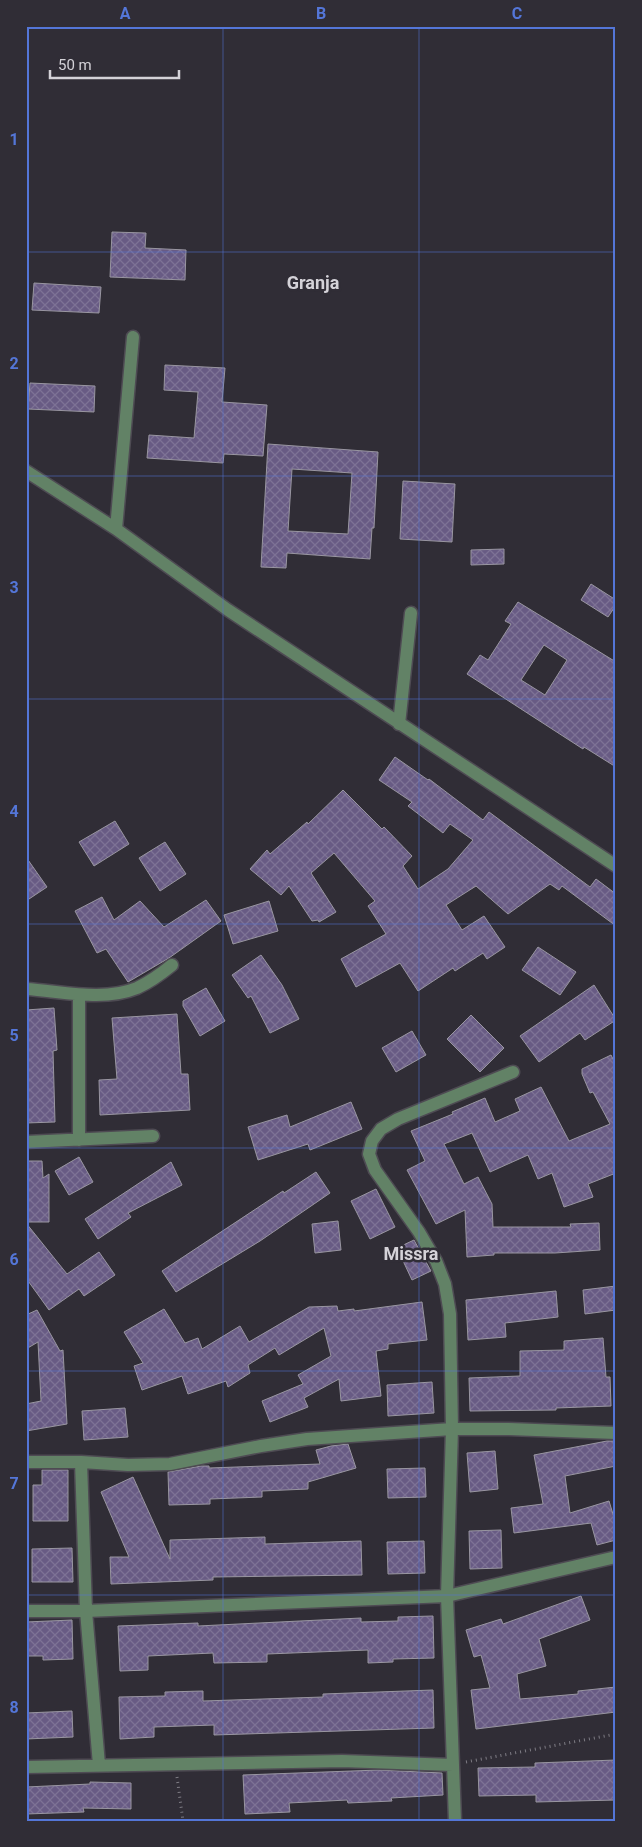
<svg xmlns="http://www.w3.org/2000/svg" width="642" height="1847" font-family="Roboto,sans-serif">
	<defs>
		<pattern id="building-cross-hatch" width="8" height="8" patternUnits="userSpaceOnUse" patternTransform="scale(1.25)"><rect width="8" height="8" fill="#685b84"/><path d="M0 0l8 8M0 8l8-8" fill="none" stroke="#7d7295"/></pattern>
	</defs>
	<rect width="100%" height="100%" fill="#302d36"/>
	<path fill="url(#building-cross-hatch)" stroke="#9996a1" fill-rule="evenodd" d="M 112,232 L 146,233 L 145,248 L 186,250 L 185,280 L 110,277 Z
		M 34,283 L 101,287 L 99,313 L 32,310 Z
		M 165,365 L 225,368 L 222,402 L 267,405 L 263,456 L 224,454 L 223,463 L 147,458 L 149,435 L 194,438 L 198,392 L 164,390 Z
		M 30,383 L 95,386 L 94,412 L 28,409 Z
		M 268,444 L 378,452 L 374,528 L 372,528 L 370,559 L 287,553 L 286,568 L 261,567 ZM 292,469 L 352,473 L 348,534 L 288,531 Z
		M 403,481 L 455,484 L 452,542 L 400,539 Z
		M 504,549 L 504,564 L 471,565 L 471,550 Z
		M 591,584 L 616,600 L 616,605 L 608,617 L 581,600 Z
		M 518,602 L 616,662 L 616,767 L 584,747 L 583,749 L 467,674 L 480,655 L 488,660 L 511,624 L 505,621 ZM 544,645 L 567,660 L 545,695 L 521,680 Z
		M 395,757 L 428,780 L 429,779 L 483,820 L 489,812 L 590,887 L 596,879 L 616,894 L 616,926 L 562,886 L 559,890 L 550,884 L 508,914 L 476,886 L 446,905 L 462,930 L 484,916 L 505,947 L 487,959 L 483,953 L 455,971 L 453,968 L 418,991 L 400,963 L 356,987 L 341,959 L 386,934 L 368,906 L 375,901 L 334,853 L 311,873 L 336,912 L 319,922 L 318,920 L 312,921 L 289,886 L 281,895 L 250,869 L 267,850 L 270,854 L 307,822 L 308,824 L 343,790 L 382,829 L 384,827 L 412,856 L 403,866 L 418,889 L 448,869 L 473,840 L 450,824 L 443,833 L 408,806 L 412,802 L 379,780 Z
		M 115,821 L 129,844 L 94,866 L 79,842 Z
		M 165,842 L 186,874 L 160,891 L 139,858 Z
		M 26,857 L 47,887 L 26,901 Z
		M 102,897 L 114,920 L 140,901 L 164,927 L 206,900 L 221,921 L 169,958 L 128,982 L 106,949 L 97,953 L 75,911 Z
		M 269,901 L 278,931 L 233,944 L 224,915 Z
		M 538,947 L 576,972 L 560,995 L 522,970 Z
		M 261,955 L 282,985 L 299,1019 L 270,1033 L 251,996 L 248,998 L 232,975 Z
		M 594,985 L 616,1020 L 585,1040 L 580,1033 L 539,1062 L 520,1036 Z
		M 206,988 L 225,1021 L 200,1036 L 183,1006 L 183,1001 Z
		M 54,1008 L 57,1050 L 53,1051 L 55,1122 L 26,1123 L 26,1010 Z
		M 177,1014 L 181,1074 L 188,1074 L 190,1110 L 100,1115 L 99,1080 L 117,1079 L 112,1018 Z
		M 471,1015 L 504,1048 L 480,1072 L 447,1039 Z
		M 412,1031 L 426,1055 L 396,1072 L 382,1048 Z
		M 611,1055 L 616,1065 L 616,1173 L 588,1184 L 593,1197 L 564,1207 L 552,1173 L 538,1179 L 528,1155 L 490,1172 L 472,1133 L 444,1144 L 464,1184 L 478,1177 L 492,1204 L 493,1227 L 571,1227 L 570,1224 L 599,1223 L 600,1250 L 555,1253 L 494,1253 L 494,1255 L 467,1257 L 465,1210 L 436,1224 L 407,1170 L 425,1161 L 411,1131 L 453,1114 L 452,1112 L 485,1098 L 495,1122 L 520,1111 L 515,1099 L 541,1087 L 569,1141 L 610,1124 L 593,1092 L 590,1093 L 582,1074 L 582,1069 Z
		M 351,1102 L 362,1129 L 310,1150 L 308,1144 L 258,1160 L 248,1127 L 287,1115 L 290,1127 Z
		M 79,1157 L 93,1182 L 69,1195 L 55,1171 Z
		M 26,1161 L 42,1161 L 43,1178 L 49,1174 L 49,1222 L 26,1222 Z
		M 171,1162 L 182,1185 L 128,1213 L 131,1217 L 98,1239 L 85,1219 Z
		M 316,1172 L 330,1193 L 260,1241 L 176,1292 L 162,1271 L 283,1191 L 284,1193 Z
		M 376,1189 L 395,1227 L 370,1239 L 351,1201 Z
		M 338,1221 L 341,1250 L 315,1253 L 312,1224 Z
		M 26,1223 L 67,1274 L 99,1252 L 115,1275 L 84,1296 L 79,1289 L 49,1310 L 26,1278 Z
		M 414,1240 L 431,1271 L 412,1280 L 397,1248 Z
		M 616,1286 L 616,1310 L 585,1314 L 583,1290 Z
		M 556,1291 L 558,1317 L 505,1323 L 506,1337 L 468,1340 L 466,1300 Z
		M 422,1302 L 427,1340 L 388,1344 L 388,1349 L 376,1351 L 381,1396 L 341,1401 L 339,1379 L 304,1398 L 308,1407 L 270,1422 L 262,1401 L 303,1384 L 298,1375 L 331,1356 L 324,1328 L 279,1355 L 275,1348 L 248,1365 L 250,1373 L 228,1387 L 226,1381 L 188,1394 L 182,1376 L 142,1390 L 134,1366 L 143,1363 L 124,1332 L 164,1309 L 185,1343 L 198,1338 L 202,1349 L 240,1326 L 249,1342 L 309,1307 L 337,1306 L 338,1311 L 354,1309 L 354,1311 Z
		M 37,1310 L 60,1351 L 63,1350 L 67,1424 L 26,1431 L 26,1404 L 41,1401 L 38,1342 L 26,1349 L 26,1315 Z
		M 603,1338 L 606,1377 L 610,1377 L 611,1406 L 556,1408 L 556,1410 L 470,1411 L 469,1378 L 520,1376 L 520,1351 L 564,1350 L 564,1341 Z
		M 432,1382 L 434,1413 L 388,1416 L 387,1385 Z
		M 125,1408 L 128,1437 L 84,1440 L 82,1411 Z
		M 607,1441 L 616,1441 L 616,1466 L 565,1476 L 570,1513 L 609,1501 L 616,1524 L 616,1540 L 597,1545 L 591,1523 L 514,1533 L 511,1508 L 543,1504 L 534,1455 Z
		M 348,1444 L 356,1468 L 308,1482 L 308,1489 L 262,1491 L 262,1497 L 210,1499 L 210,1504 L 169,1505 L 168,1472 L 201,1466 L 209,1466 L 209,1468 L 320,1464 L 316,1450 L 331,1446 Z
		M 495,1451 L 498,1489 L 470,1492 L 467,1453 Z
		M 425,1468 L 426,1497 L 388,1498 L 387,1469 Z
		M 42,1470 L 68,1470 L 68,1521 L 33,1521 L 33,1485 L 42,1485 Z
		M 133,1477 L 170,1559 L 170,1540 L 265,1537 L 265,1544 L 361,1541 L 362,1575 L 213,1577 L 213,1580 L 111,1584 L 110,1557 L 129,1557 L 101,1492 Z
		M 501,1530 L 502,1568 L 470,1569 L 469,1531 Z
		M 424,1541 L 425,1573 L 388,1574 L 387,1542 Z
		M 72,1548 L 73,1582 L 32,1582 L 32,1549 Z
		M 581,1596 L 590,1620 L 539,1639 L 546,1666 L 517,1674 L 520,1699 L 578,1694 L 578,1691 L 616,1687 L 616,1712 L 476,1729 L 471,1690 L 490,1688 L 481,1655 L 474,1657 L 466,1630 L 501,1619 L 503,1624 Z
		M 433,1616 L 434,1658 L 393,1659 L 393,1662 L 368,1663 L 368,1650 L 267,1654 L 267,1662 L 214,1663 L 213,1653 L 148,1656 L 148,1670 L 120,1671 L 118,1626 L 198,1623 L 198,1626 L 361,1618 L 361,1622 L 398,1621 L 398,1617 Z
		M 72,1620 L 73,1659 L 43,1660 L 43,1656 L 26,1656 L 26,1622 Z
		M 433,1690 L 434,1728 L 214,1735 L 214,1725 L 154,1727 L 154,1737 L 120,1739 L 119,1697 L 165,1696 L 165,1692 L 203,1691 L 203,1701 L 323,1697 L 323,1694 Z
		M 72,1711 L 73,1737 L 26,1739 L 26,1713 Z
		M 616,1760 L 616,1800 L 536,1802 L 536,1795 L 479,1796 L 478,1768 L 535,1767 L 535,1763 Z
		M 379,1770 L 442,1773 L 443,1795 L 391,1798 L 392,1801 L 348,1803 L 347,1800 L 289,1803 L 290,1812 L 245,1814 L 243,1775 Z
		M 90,1782 L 131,1783 L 131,1809 L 83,1808 L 84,1812 L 26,1814 L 26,1787 L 90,1784 Z"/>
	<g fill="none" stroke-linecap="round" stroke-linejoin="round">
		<defs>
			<path id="minor" d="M 26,471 L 116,529 L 228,610 L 616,866
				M 116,529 L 133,337
				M 399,724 L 411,613
				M 26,989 C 61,991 103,1002 137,988 C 150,982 161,974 172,965
				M 79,995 L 79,1140
				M 26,1142 L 153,1136
				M 26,1462 L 81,1462 L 128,1465 L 170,1464 L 261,1446 L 307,1439 L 452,1429 L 509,1429 L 616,1433
				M 81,1462 L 86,1611 L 99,1765
				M 26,1611 L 86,1611 L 447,1596 L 616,1557
				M 26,1767 L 342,1761 L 453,1765
				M 455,1821 L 447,1596 L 452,1429 L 450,1314 L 445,1284 L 436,1261 L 419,1232 L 375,1170 L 369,1154 L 372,1141 L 381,1129 L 398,1119 L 513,1072"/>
		</defs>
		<use href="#minor" stroke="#4e4b53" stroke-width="15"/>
		<path stroke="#7e7c84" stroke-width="3" stroke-dasharray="1 4" stroke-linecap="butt" d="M 466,1762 L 616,1734
			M 177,1777 L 183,1821"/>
		<use href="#minor" stroke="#628266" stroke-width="12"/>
	</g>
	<path fill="none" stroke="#5476d8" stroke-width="1" stroke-opacity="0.55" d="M 223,26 L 223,1821M 419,26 L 419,1821M 26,252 L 616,252M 26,476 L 616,476M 26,699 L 616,699M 26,924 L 616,924M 26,1148 L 616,1148M 26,1371 L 616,1371M 26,1595 L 616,1595"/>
	<g text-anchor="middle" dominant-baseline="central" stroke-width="5" stroke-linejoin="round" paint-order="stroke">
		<g font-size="18" font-weight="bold" fill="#d4d2d8" stroke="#302d36">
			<text x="313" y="282">Granja</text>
			<text x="411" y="1253">Missra</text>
		</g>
	</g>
	<rect width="642" height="1847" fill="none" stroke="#302d36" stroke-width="55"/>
	<path d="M50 70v8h129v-8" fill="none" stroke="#d4d2d8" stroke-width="2.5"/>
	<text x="58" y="70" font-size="15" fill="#d4d2d8" stroke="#302d36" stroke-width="4" paint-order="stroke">50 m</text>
	<rect x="28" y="28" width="586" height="1792" fill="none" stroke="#5476d8" stroke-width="2"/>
	<g font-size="16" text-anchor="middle" font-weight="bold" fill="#5476d8">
		<text x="125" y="19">A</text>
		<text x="321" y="19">B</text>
		<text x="517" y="19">C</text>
		<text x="14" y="145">1</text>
		<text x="14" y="369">2</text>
		<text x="14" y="593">3</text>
		<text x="14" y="817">4</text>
		<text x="14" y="1041">5</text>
		<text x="14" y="1265">6</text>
		<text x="14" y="1489">7</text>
		<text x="14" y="1713">8</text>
	</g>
</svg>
